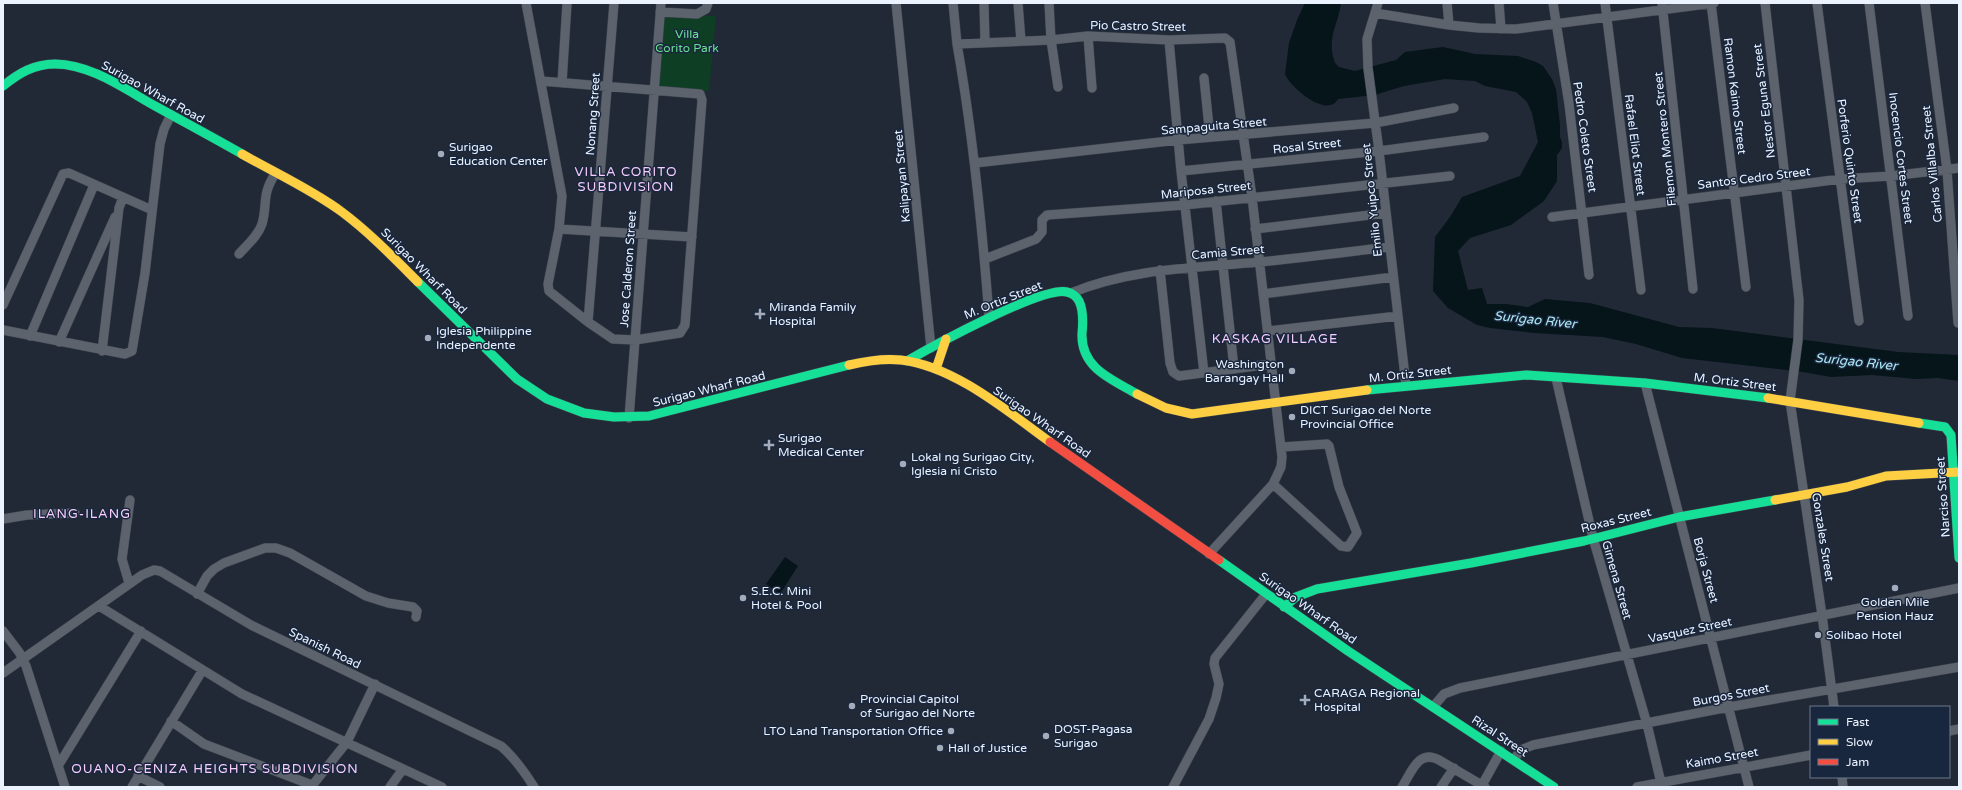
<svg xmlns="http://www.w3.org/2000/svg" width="1962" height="790" font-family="'Varela Round',sans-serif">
	<rect width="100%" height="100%" fill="#212936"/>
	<path fill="#0e3e24" d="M 663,14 L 716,16 L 709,91 L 657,87 Z"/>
	<path fill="#051519" d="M 1305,3 L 1341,3 C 1338,26 1326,38 1335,63 L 1339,67 L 1355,71 L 1396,60 L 1405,52 L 1443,47 L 1475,54 L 1518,56 L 1536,62 L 1543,66 L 1552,79 L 1556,89 L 1560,125 L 1560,137 L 1562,142 L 1562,148 L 1557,155 L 1557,181 L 1544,201 L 1511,225 L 1470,238 L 1458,251 L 1468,290 L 1482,288 L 1487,304 L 1506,304 L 1528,307 L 1545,299 L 1590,303 L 1679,327 L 1712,328 L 1898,352 L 1959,355 L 1959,381 L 1938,378 L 1916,379 L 1872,375 L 1831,377 L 1803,372 L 1682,358 L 1636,344 L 1603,337 L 1534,333 L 1490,328 L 1477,325 L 1448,308 L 1433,291 L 1435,237 L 1450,217 L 1462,197 L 1520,176 L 1538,142 L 1532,113 L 1527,102 L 1516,92 L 1485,86 L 1475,81 L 1445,79 L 1404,86 L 1375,95 L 1338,99 C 1327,119 1290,87 1285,74 L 1289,43 L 1297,20 Z
		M 785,557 L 798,566 L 780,594 L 766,584 Z"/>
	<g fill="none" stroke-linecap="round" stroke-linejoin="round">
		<defs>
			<path id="street" d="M 526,3 L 562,196 L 559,229 L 548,284 L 549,291 L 588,322 L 613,339 L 635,340 L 680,333 L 685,325 L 702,100 L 700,94 L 541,81
				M 896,3 L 931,348
				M 953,3 L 957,44
				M 984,3 L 985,42
				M 1018,3 L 1021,41
				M 1049,3 L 1051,40 L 1058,87
				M 1378,3 L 1367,39 L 1368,68 L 1379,151 L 1406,385
				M 1447,3 L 1449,25
				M 1499,3 L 1501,29
				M 1553,3 L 1569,104 L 1589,275
				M 1605,3 L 1641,290
				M 1662,3 L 1693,289
				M 1711,3 L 1746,287
				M 1765,3 L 1799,300 L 1798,340 L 1790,401 L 1822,615 L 1834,707
				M 1817,3 L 1859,321
				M 1869,3 L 1908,316
				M 1925,3 L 1947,170 L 1958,323
				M 660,12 L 697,14 L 706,9 L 708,3
				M 1375,13 L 1449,25 L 1479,28 L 1516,29 L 1714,3
				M 1088,36 L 1092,88
				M 1169,40 L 1181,171 L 1204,373
				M 1204,78 L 1210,137
				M 562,83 L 567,3
				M 975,163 L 1178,140 L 1375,123 L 1454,108
				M 1181,171 L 1379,151 L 1484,137
				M 1216,201 L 1234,368
				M 1552,217 L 1840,179 L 1891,176 L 1959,168
				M 559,229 L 692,237
				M 1255,229 L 1386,213
				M 239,254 C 247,245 258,236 262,224 C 268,203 261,196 275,174
				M 985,259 L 1036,239 L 1042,232 L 1042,220 L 1047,215 L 1185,205 L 1450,176
				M 1160,270 L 1170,363 L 1173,372 L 1179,376 L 1271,364
				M 1071,293 C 1131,268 1196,268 1259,262 C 1303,258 1346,252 1389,247
				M 1263,294 L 1393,277
				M 3,305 L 63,174 L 69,173 L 152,210
				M 989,316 C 982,225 973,134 957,44 L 1051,40 L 1088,36 L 1169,40 L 1225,38 L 1230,42 L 1252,197 L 1282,457 L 1281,467 L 1273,484 L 1209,554
				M 588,322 L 614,3
				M 3,330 L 125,354 L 132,351 L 145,273 L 160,144 L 164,129 L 171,115
				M 1268,331 L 1398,316
				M 30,336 L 94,185
				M 59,342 L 115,217
				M 102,351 L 119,208 L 123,197
				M 1556,378 L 1593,538 L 1647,724 L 1662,787
				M 1645,383 L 1749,787
				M 629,418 L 661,3
				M 1273,484 L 1341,546 L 1348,547 L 1357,533 L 1339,487 L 1329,446 L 1327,444 L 1282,447
				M 3,519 L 27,515 L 75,513
				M 129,583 L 122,559 L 130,500
				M 197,594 L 207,576 L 214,569 L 224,563 L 265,548 L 276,548 L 290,553 L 366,596 L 388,603 L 413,607 L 417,611 L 416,617
				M 99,606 L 242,694 L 442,787
				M 3,631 L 19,652 L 26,666 L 65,787
				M 3,673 L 142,575 L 154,570 L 160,571 L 251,625 L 501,746 C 515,758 524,771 534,787
				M 1433,707 L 1444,694 L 1460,688 L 1959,588
				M 171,721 L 204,744 L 312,785
				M 1949,731 L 1959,729
				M 1514,759 L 1521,750 L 1533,745 L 1729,707 L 1959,667
				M 58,766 L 141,631
				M 138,776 L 160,787
				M 1842,777 L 1843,787
				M 132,787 L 202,671
				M 311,787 L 347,742 L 375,684
				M 390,787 L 403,769
				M 1173,787 L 1209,719 L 1216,698 L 1219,684 L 1214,664 L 1215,658 L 1266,594
				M 1402,787 C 1412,771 1419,749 1439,760 L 1485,787
				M 1441,787 L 1454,768
				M 1481,787 L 1501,751
				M 1637,787 L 1811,755"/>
			<path id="fast" d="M 3,86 C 19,73 34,64 55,64 C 91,64 126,90 157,107 C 186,123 214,138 242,154
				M 418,282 L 517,379 L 547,399 L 584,413 L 614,417 L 649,416 L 849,365
				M 907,361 C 933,346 1042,286 1067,292 C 1072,293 1077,297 1079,301 C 1084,311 1083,324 1082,334 C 1081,368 1111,379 1137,394
				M 1367,390 L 1527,375 L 1645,383 L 1768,398
				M 1919,423 L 1945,427 L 1951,435 L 1959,558
				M 1219,560 L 1348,651 L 1554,787
				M 1284,607 L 1296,597 L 1317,589 L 1471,563 L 1584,541 L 1679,517 L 1775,500"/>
			<path id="slow" d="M 242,154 C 275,173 311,189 342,212 C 370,233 394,258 418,282
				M 849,365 C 866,361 884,358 901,360 C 954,366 1007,411 1050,442
				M 936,369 L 946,339
				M 1137,394 L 1166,408 L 1192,414 L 1367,390
				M 1768,398 L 1919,423
				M 1775,500 L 1847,487 L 1886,476 L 1959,472"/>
			<path id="jam" d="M 1050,442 L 1219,560"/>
		</defs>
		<use href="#street" stroke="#3d444e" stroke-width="10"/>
		<use href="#fast" stroke="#3d444e" stroke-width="10"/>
		<use href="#slow" stroke="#3d444e" stroke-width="10"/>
		<use href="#jam" stroke="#3d444e" stroke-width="10"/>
		<use href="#street" stroke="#5c636d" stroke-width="9"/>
		<use href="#fast" stroke="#16e098" stroke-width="9"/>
		<use href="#slow" stroke="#ffcf43" stroke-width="9"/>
		<use href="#jam" stroke="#f24e42" stroke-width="9"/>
	</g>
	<g fill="#a4acb9" stroke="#19273e" stroke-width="1.5">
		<circle cx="441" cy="154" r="4"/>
		<path d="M758 308h4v4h4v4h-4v4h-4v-4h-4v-4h4z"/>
		<circle cx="428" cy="338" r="4"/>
		<circle cx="1292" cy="371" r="4"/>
		<circle cx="1292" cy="417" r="4"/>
		<path d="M767 439h4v4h4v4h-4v4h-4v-4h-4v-4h4z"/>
		<circle cx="903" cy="464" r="4"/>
		<circle cx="1895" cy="588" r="4"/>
		<circle cx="743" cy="598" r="4"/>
		<circle cx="1818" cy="635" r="4"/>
		<path d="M1303 694h4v4h4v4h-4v4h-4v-4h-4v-4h4z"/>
		<circle cx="852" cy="706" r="4"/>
		<circle cx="951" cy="731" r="4"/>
		<circle cx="1046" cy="736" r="4"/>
		<circle cx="940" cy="748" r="4"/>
	</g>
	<g text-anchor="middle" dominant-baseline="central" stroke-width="3" stroke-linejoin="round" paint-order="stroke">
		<g font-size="12" fill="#ebf3ff" stroke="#19273e">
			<text transform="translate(1138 26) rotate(1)">Pio Castro Street</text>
			<text transform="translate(153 92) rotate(29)">Surigao Wharf Road</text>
			<text transform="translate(1735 96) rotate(83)">Ramon Kaimo Street</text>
			<text transform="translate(1764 101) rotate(-97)">Nestor Eguna Street</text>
			<text transform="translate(593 114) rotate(-86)">Nonang Street</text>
			<text transform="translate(1214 126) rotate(-5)">Sampaguita Street</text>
			<text transform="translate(1585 137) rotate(82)">Pedro Coleto Street</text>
			<text transform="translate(1665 139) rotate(-96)">Filemon Montero Street</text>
			<text transform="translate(1635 145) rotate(83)">Rafael Eliot Street</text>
			<text transform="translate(1307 146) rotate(-6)">Rosal Street</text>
			<text transform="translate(1901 158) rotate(83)">Inocencio Cortes Street</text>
			<text transform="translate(1850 161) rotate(82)">Porferio Quinto Street</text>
			<text transform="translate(1932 164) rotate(-96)">Carlos Villalba Street</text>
			<text transform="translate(902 176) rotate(-95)">Kalipayan Street</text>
			<text transform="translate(1754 178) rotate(-7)">Santos Cedro Street</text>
			<text transform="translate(1206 190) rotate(-6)">Mariposa Street</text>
			<text transform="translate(1372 200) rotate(-96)">Emilio Yuipco Street</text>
			<text transform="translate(1228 252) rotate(-5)">Camia Street</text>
			<text transform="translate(628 269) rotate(-86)">Jose Calderon Street</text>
			<text transform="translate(424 271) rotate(45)">Surigao Wharf Road</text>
			<text transform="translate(1003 300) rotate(-22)">M. Ortiz Street</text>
			<text transform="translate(1410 374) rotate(-6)">M. Ortiz Street</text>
			<text transform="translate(1735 382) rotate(7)">M. Ortiz Street</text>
			<text transform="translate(709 389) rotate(-14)">Surigao Wharf Road</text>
			<text transform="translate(1042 422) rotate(35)">Surigao Wharf Road</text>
			<text transform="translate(1943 497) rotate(-94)">Narciso Street</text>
			<text transform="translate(1616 520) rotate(-14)">Roxas Street</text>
			<text transform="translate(1823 537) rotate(81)">Gonzales Street</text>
			<text transform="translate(1706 570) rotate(75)">Borja Street</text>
			<text transform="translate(1617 580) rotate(74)">Gimena Street</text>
			<text transform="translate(1308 608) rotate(35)">Surigao Wharf Road</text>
			<text transform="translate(1690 630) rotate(-12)">Vasquez Street</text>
			<text transform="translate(325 648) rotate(26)">Spanish Road</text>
			<text transform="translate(1731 695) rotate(-11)">Burgos Street</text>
			<text transform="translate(1500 736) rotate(33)">Rizal Street</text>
			<text transform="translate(1722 758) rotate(-10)">Kaimo Street</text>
		</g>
		<g font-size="12" fill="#69e092" stroke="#19273e">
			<text x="687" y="34">Villa<tspan x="687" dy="14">Corito Park</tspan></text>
		</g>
		<g font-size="12" fill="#ebf3ff" stroke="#19273e" text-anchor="start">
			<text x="449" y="147">Surigao<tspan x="449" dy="14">Education Center</tspan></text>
			<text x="769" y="307">Miranda Family<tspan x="769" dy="14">Hospital</tspan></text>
			<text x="436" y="331">Iglesia Philippine<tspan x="436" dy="14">Independente</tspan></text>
			<text x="1284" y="364" text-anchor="end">Washington<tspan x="1284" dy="14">Barangay Hall</tspan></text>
			<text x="1300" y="410">DICT Surigao del Norte<tspan x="1300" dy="14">Provincial Office</tspan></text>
			<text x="778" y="438">Surigao<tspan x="778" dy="14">Medical Center</tspan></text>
			<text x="911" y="457">Lokal ng Surigao City,<tspan x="911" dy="14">Iglesia ni Cristo</tspan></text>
			<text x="751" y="591">S.E.C. Mini<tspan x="751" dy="14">Hotel &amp; Pool</tspan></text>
			<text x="1895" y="602" text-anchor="middle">Golden Mile<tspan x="1895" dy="14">Pension Hauz</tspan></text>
			<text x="1826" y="635">Solibao Hotel</text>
			<text x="1314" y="693">CARAGA Regional<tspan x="1314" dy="14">Hospital</tspan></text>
			<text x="860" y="699">Provincial Capitol<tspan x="860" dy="14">of Surigao del Norte</tspan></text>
			<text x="1054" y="729">DOST-Pagasa<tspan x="1054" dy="14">Surigao</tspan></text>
			<text x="943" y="731" text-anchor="end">LTO Land Transportation Office</text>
			<text x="948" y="748">Hall of Justice</text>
		</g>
		<g font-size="13" letter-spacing="1" fill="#f9cdfc" stroke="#19273e">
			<text x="626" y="172">VILLA CORITO<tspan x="626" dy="15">SUBDIVISION</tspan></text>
			<text x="1275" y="339">KASKAG VILLAGE</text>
			<text x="82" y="514">ILANG-ILANG</text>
			<text x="215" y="769">OUANO-CENIZA HEIGHTS SUBDIVISION</text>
		</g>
		<g font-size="13" font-style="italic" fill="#aeeaf4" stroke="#19273e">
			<text transform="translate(1535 320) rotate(6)">Surigao River</text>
			<text transform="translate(1856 362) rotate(6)">Surigao River</text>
		</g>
	</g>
	<rect width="1962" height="790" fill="none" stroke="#ebf3ff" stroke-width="8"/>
	<rect x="1810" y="706" width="140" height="72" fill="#19273e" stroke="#6d798b"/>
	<rect x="1818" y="719" width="20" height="6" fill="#16e098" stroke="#6d798b"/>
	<text x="1846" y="726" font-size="12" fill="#ebf3ff">Fast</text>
	<rect x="1818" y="739" width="20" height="6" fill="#ffcf43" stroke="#6d798b"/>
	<text x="1846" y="746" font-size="12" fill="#ebf3ff">Slow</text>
	<rect x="1818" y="759" width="20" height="6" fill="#f24e42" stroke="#6d798b"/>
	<text x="1846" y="766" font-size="12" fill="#ebf3ff">Jam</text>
</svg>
